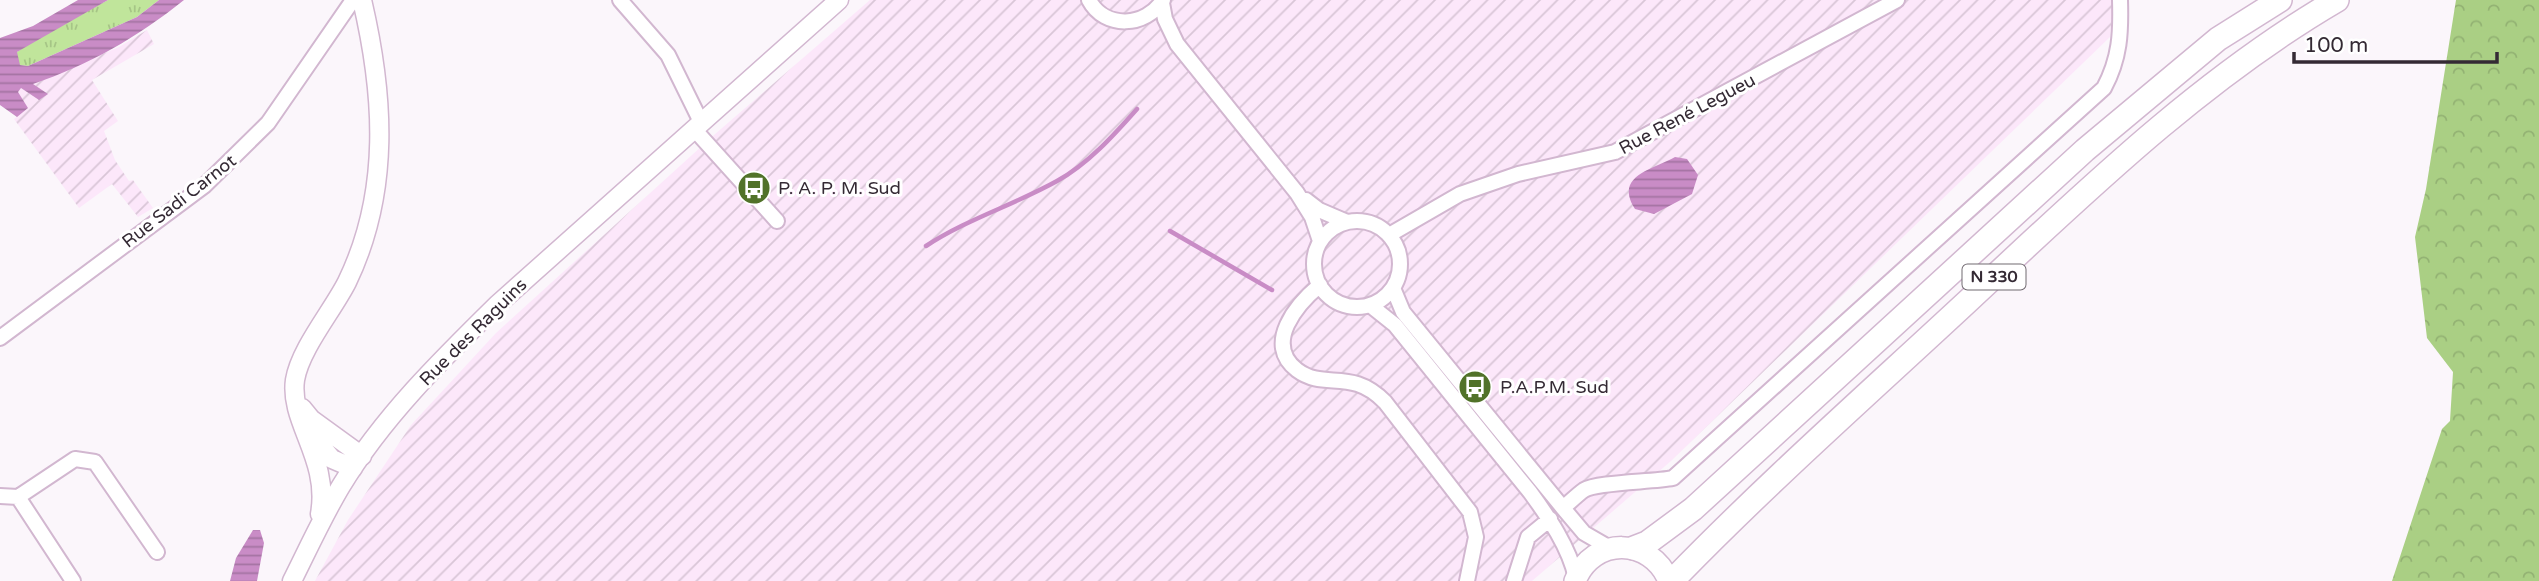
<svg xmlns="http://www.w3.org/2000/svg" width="2539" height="581" font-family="'Varela Round',sans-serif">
	<defs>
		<pattern id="industrial-furrows" width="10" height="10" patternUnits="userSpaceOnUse" patternTransform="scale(1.75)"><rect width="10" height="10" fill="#fce7fa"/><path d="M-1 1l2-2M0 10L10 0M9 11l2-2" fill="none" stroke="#d9c6d7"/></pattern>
		<pattern id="grass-tufts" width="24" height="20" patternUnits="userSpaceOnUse" patternTransform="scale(1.75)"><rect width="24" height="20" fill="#c0e59b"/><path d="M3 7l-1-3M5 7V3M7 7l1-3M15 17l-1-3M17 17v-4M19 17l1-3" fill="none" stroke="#a6c586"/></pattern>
		<pattern id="forest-crowns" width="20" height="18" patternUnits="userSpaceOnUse" patternTransform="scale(1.75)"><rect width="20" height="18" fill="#aacf84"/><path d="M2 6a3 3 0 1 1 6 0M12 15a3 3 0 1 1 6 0" fill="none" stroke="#93b273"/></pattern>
		<pattern id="water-rules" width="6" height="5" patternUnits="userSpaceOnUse" patternTransform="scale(1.75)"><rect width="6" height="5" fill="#c98cc6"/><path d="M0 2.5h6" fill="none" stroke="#a473a2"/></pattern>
	</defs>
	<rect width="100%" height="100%" fill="#fbf6fb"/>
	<path fill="url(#industrial-furrows)" d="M 870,0 L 2114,0 L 2110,37 L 1671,461 L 1532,581 L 315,581 L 348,520 L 411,425 L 496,333 L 714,135 Z
		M 147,30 L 154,44 L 92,80 L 118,121 L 104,131 L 115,160 L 129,181 L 133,180 L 153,208 L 138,217 L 112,184 L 79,208 L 14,119 L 28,108 L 17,92 L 21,88 L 39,100 L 32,84 L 119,47 Z"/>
	<path fill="url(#grass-tufts)" d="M 108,0 L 159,0 L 137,17 L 28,66 L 20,65 L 16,60 L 17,52 L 40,36 Z"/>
	<path fill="url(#forest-crowns)" d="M 2456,0 L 2539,0 L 2539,581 L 2392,581 L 2442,429 L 2450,421 L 2453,372 L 2427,338 L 2415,237 L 2426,189 Z"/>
	<path fill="url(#water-rules)" d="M 78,0 L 108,0 L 17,52 L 20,65 L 28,66 L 137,17 L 159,0 L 184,0 C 138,37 89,65 33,84 L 48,94 L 39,100 L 21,88 L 18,92 L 28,108 L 17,117 L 0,105 L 0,38 L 33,26 Z
		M 1675,157 L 1687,159 L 1698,175 L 1692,194 L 1654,214 L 1635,209 C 1614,176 1651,170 1675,157 Z
		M 253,530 L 260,530 L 264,543 L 257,581 L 230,581 L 236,558 Z"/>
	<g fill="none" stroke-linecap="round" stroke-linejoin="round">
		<path stroke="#c98cc6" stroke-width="4.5" d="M 1170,231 L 1272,290
			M 926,246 C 967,219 1014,205 1057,181 C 1088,164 1114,135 1137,109"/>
		<defs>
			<path id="minor" d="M 620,0 L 668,55 L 701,122
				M 1089,0 C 1105,30 1146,27 1163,0
				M 1162,3 L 1165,19 L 1177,44 L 1297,193 L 1312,217 L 1320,241
				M 694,129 L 777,221
				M 1306,200 L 1319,210 L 1347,222
				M1314 264a43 43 0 1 1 86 0a43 43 0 1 1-86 0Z
				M 1389,235 L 1460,194 L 1518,174 L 1615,152 L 1897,0
				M 1320,285 C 1297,304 1263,344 1297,370 C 1325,391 1351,367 1385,402 L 1470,512 L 1476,537 L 1467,581
				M 1393,288 L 1403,312 L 1563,508 L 1584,533 L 1610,548
				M 1370,305 L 1395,325 L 1530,492 C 1549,518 1569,547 1576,578
				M 0,338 L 204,186 L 268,123 L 353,0
				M 0,496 L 18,497 L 75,459 L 95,462 L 157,552
				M 18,497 L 73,581
				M 1563,508 C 1570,502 1577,495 1584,490 C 1597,482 1653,482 1673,478 L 2104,88 C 2120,58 2121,33 2120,0
				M 1514,581 L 1528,537 L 1550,519"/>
			<path id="tertiary" d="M 302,408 L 311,419 L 362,456
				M 315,439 L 332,459 L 353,468
				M 320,514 C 330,459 289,422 295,380 C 300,349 333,310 347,282 C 391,191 384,94 362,0
				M 292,581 C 308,549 323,516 341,486 C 383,417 441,360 498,304 L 839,0"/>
			<path id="primary" d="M 1575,581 C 1593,536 1651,537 1669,581"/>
			<path id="trunk" d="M 1634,548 L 1647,543 L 1693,509 L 2085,150 L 2218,39 L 2280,0
				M 1672,581 C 1767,483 1869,393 1968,301 C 2084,193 2200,80 2337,0"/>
		</defs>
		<use href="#minor" stroke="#d2b7d0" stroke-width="18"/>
		<use href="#tertiary" stroke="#d2b7d0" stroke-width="21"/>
		<use href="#primary" stroke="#d2b7d0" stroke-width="24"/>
		<use href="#trunk" stroke="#d2b7d0" stroke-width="26"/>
		<use href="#minor" stroke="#fff" stroke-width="14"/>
		<use href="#tertiary" stroke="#fff" stroke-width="18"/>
		<use href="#primary" stroke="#fff" stroke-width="21"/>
		<use href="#trunk" stroke="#fff" stroke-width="23"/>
	</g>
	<defs>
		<symbol id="bus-disc" viewBox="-11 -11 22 22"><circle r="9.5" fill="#517229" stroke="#fff"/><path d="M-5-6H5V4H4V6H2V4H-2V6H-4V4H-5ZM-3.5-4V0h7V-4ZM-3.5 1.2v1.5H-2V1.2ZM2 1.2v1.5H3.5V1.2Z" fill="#fff"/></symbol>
	</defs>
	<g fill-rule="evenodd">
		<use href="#bus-disc" x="735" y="169" width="38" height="38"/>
		<use href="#bus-disc" x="1456" y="368" width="38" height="38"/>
	</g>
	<g text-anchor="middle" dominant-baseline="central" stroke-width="6" stroke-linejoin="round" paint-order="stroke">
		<rect fill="#fff" stroke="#716a71" stroke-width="2" x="1962.5" y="264.5" width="63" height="25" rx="5"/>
		<g font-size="16" font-weight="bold" fill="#342a34">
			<text x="1994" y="277">N 330</text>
		</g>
		<g font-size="18" fill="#342a34" stroke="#fff">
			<text transform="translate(1687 114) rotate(-28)">Rue René Legueu</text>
			<text transform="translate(179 201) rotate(-38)">Rue Sadi Carnot</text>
			<text transform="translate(473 332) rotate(-45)">Rue des Raguins</text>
		</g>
		<g font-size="18" fill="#342a34" stroke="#fff" text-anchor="start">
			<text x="778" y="188">P. A. P. M. Sud</text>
			<text x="1500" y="387">P.A.P.M. Sud</text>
		</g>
	</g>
	<path d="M2294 52v10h203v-10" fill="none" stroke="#342a34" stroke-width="3.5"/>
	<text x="2304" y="52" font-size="21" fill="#342a34" stroke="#ffffff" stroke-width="5" paint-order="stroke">100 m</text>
</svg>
